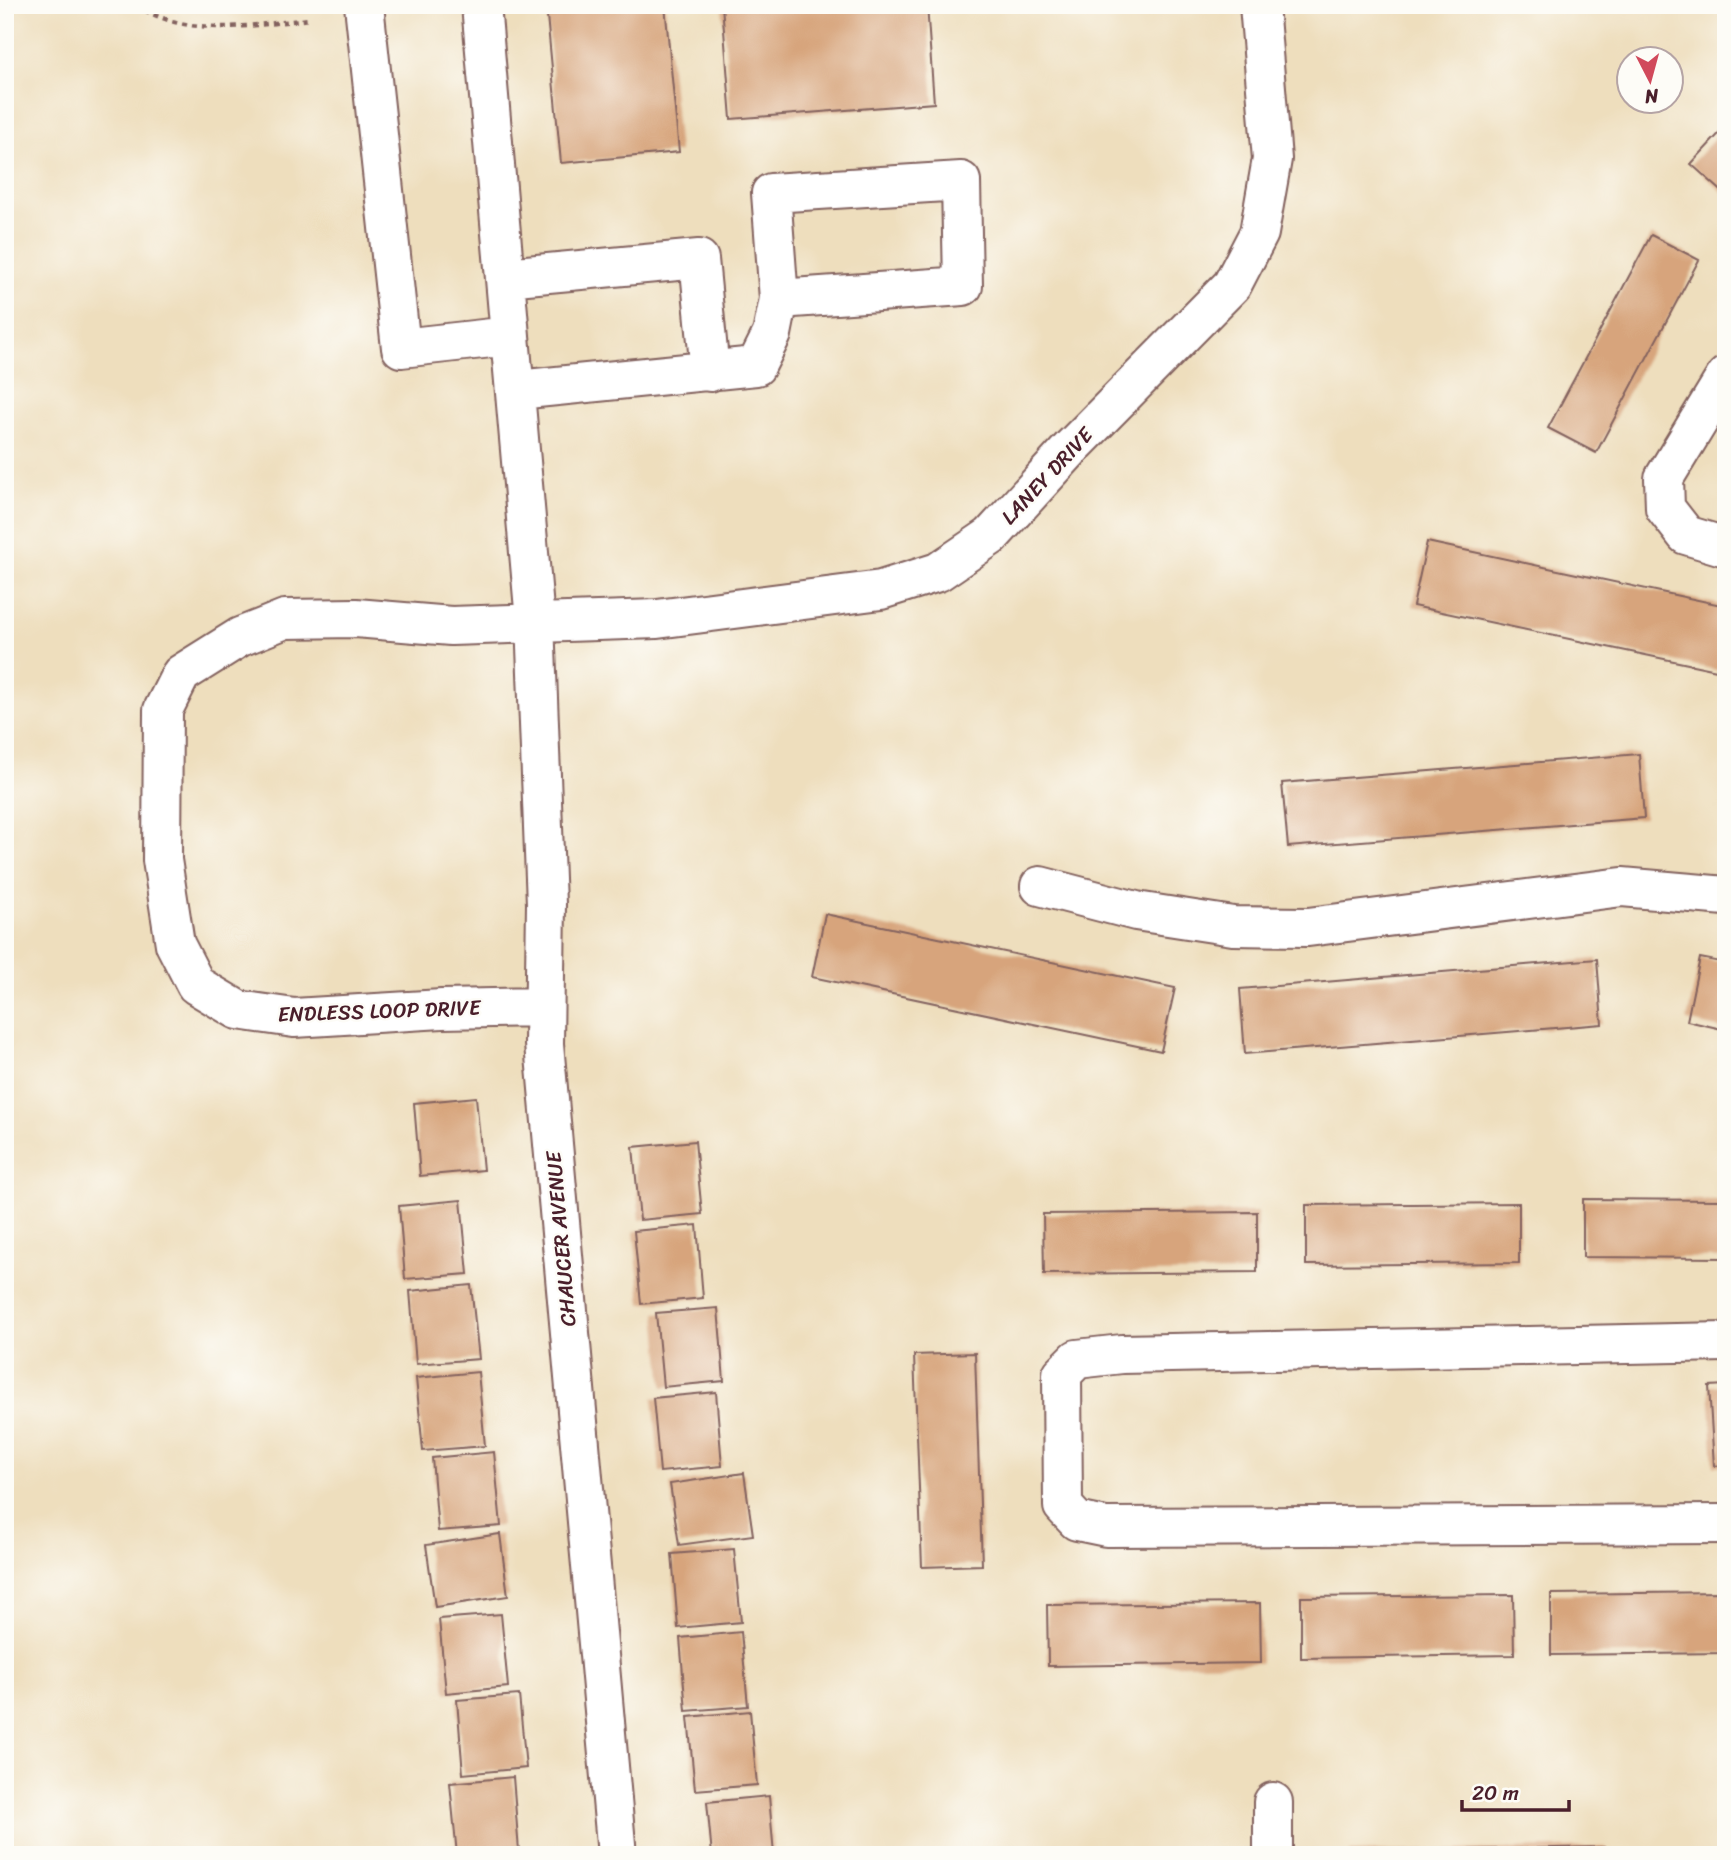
<svg xmlns="http://www.w3.org/2000/svg" width="1731" height="1860" font-family="Sriracha,sans-serif">
	<rect width="100%" height="100%" fill="#fdfcf7"/>
	<filter id="ink" filterUnits="userSpaceOnUse"><feTurbulence type="fractalNoise" baseFrequency=".0143" numOctaves="2"/><feDisplacementMap in="SourceGraphic" scale="14" xChannelSelector="R" yChannelSelector="G"/><feConvolveMatrix kernelMatrix="1 2 1 2 8 2 1 2 1" color-interpolation-filters="sRGB"/></filter>
	<filter id="wash" filterUnits="userSpaceOnUse"><feTurbulence type="fractalNoise" baseFrequency=".00686" numOctaves="4" result="noise"/><feDisplacementMap in="SourceGraphic" scale="28" xChannelSelector="R" yChannelSelector="G"/><feGaussianBlur stdDeviation="1.57" result="paint"/><feColorMatrix in="noise" values="0 0 0 0 0 0 0 0 0 0 0 0 0 0 0 0 0 1.4 0 .05"/><feComposite in="paint" operator="in"/></filter>
	<g filter="url(#wash)">
		<rect width="100%" height="100%" fill="#eedebd"/>
		<g id="blocks">
			<path fill="#d7a47c" d="M 546,5 L 665,5 L 679,152 L 561,163 Z
				M 722,5 L 927,5 L 934,103 L 731,119 Z
				M 1726,126 L 1726,195 L 1691,164 Z
				M 1651,235 L 1699,260 L 1596,453 L 1548,428 Z
				M 1427,542 L 1726,606 L 1726,672 L 1413,606 Z
				M 1639,754 L 1644,818 L 1288,847 L 1282,783 Z
				M 825,914 L 1175,988 L 1161,1051 L 812,977 Z
				M 1700,958 L 1726,963 L 1726,1030 L 1687,1021 Z
				M 1597,959 L 1602,1024 L 1245,1054 L 1240,989 Z
				M 476,1097 L 483,1170 L 420,1176 L 414,1103 Z
				M 695,1141 L 702,1214 L 640,1220 L 633,1147 Z
				M 1583,1199 L 1726,1200 L 1726,1258 L 1583,1257 Z
				M 461,1200 L 468,1274 L 405,1279 L 399,1206 Z
				M 1519,1203 L 1519,1263 L 1306,1265 L 1306,1205 Z
				M 1257,1212 L 1257,1272 L 1044,1274 L 1043,1214 Z
				M 697,1225 L 703,1298 L 641,1304 L 634,1231 Z
				M 471,1285 L 479,1359 L 416,1364 L 410,1291 Z
				M 718,1308 L 724,1381 L 663,1387 L 656,1313 Z
				M 975,1353 L 982,1565 L 922,1567 L 914,1355 Z
				M 478,1372 L 485,1446 L 423,1451 L 416,1378 Z
				M 1726,1385 L 1726,1465 L 1714,1466 L 1709,1386 Z
				M 716,1392 L 722,1466 L 660,1472 L 653,1398 Z
				M 494,1452 L 501,1526 L 438,1531 L 432,1458 Z
				M 744,1473 L 753,1535 L 679,1545 L 670,1484 Z
				M 500,1534 L 508,1596 L 435,1607 L 426,1545 Z
				M 734,1549 L 741,1622 L 678,1628 L 672,1554 Z
				M 1726,1592 L 1726,1653 L 1551,1655 L 1551,1594 Z
				M 1513,1595 L 1514,1655 L 1301,1658 L 1301,1597 Z
				M 1260,1603 L 1261,1663 L 1048,1666 L 1047,1605 Z
				M 501,1614 L 508,1687 L 446,1693 L 439,1619 Z
				M 741,1632 L 748,1706 L 686,1711 L 680,1638 Z
				M 519,1695 L 526,1768 L 463,1774 L 457,1700 Z
				M 750,1711 L 757,1785 L 695,1790 L 688,1717 Z
				M 513,1777 L 519,1851 L 457,1855 L 450,1783 Z
				M 769,1796 L 774,1855 L 712,1855 L 707,1802 Z
				M 1606,1847 L 1607,1855 L 1350,1855 L 1350,1852 Z"/>
		</g>
	</g>
	<g filter="url(#ink)">
		<use href="#blocks" fill-opacity="0" stroke="#83625e" stroke-width="2"/>
		<g fill="none" stroke-linecap="round" stroke-linejoin="round">
			<defs>
				<path id="minor" d="M 364,5 L 401,348 L 510,336
					M 481,5 L 535,621 L 546,904 L 544,1044 L 617,1855
					M 505,277 L 699,259 L 710,372
					M 1726,376 L 1664,478 L 1665,508 L 1686,535 L 1726,547
					M 517,390 L 756,366 L 772,334 L 779,299 L 963,286 L 961,181 L 771,193 L 779,299
					M 1040,886 L 1136,911 L 1233,926 L 1308,927 L 1622,887 L 1726,896
					M 544,1007 L 442,1009 L 294,1018 L 238,1010 L 196,985 L 175,944 L 162,860 L 163,710 L 181,674 L 240,637 L 285,619 L 356,618 L 451,626 L 657,619 L 881,590 L 938,572 L 991,536 L 1073,446 L 1232,285 L 1259,233 L 1272,159 L 1259,5
					M 1726,1342 L 1122,1354 L 1077,1359 L 1062,1374 L 1063,1506 L 1077,1521 L 1106,1527 L 1726,1524
					M 1273,1802 L 1273,1855"/>
			</defs>
			<use href="#minor" stroke="#83625e" stroke-width="42"/>
			<path stroke="#83625e" stroke-width="4.5" stroke-dasharray="5 5" stroke-linecap="butt" d="M 136,5 C 188,39 252,25 310,19"/>
			<use href="#minor" stroke="#fff" stroke-width="38"/>
		</g>
	</g>
	<g text-anchor="middle" dominant-baseline="central" stroke-width="5" stroke-linejoin="round" paint-order="stroke">
		<g font-size="21" fill="#4a1f2b" stroke="#fdfcf7">
			<text transform="translate(1047 476) rotate(-47)">LANEY DRIVE</text>
			<text transform="translate(379 1011) rotate(-2)">ENDLESS LOOP DRIVE</text>
			<text transform="translate(561 1239) rotate(-95)">CHAUCER AVENUE</text>
		</g>
	</g>
	<rect width="1731" height="1860" fill="none" stroke="#fdfcf7" stroke-width="28"/>
	<g transform="translate(1650 80) rotate(174)"><circle r="33" fill="#fdfcf7" stroke="#b5a4a5" stroke-width="2"/>
	<path d="M0-5L12 26L0 18L-12 26Z" fill="#d1495b"/>
	<text y="-10" font-size="19" font-weight="bold" text-anchor="middle" fill="#4a1f2b">N</text>
	</g>
	<path d="M1462 1800v10h107v-10" fill="none" stroke="#4a1f2b" stroke-width="3.5"/>
	<text x="1472" y="1800" font-size="21" fill="#4a1f2b" stroke="#fdfcf7" stroke-width="5" paint-order="stroke">20 m</text>
</svg>
